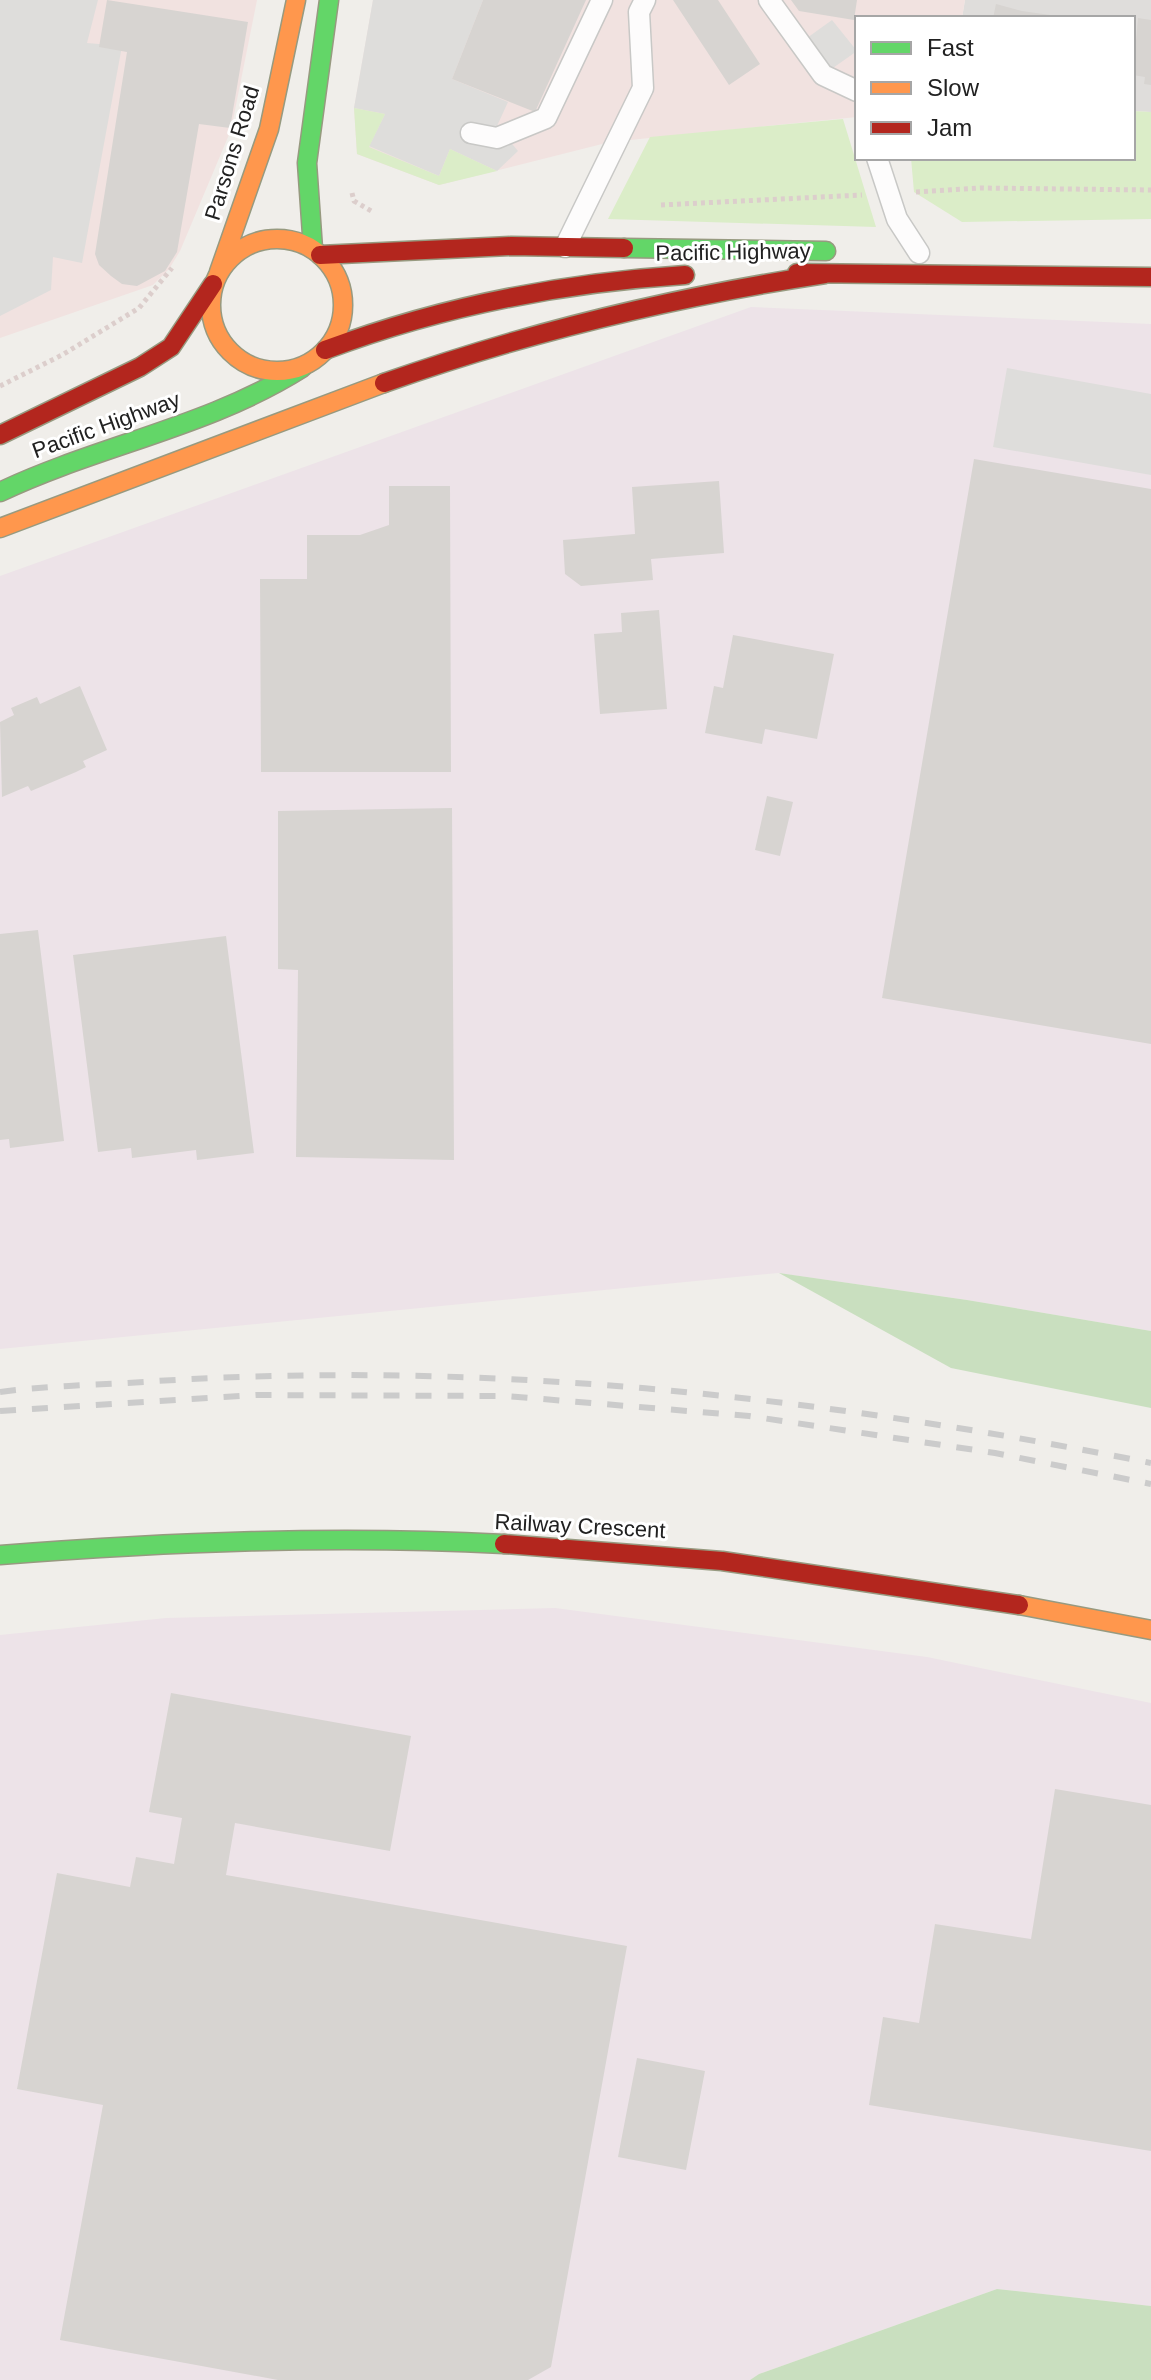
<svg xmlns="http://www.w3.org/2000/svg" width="1151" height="2380" font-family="Helvetica,sans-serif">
	<rect width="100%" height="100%" fill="#f0eeea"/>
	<path fill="#dfdddb" d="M 965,0 L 1151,0 L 1151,112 L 1133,111 L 1133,18 L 962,18 Z"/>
	<path fill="#f1e2e0" d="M 0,0 L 257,0 L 231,130 L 180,251 L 169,269 L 153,285 L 0,338 Z
		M 373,0 L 965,0 L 962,18 L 857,18 L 857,117 L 610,142 L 439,185 L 357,154 L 354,108 Z"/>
	<path fill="#ede3e8" d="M 751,307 L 1151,324 L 1151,1331 L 967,1300 L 778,1273 L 0,1349 L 0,576 Z
		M 555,1608 L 927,1657 L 1151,1703 L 1151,2306 L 997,2289 L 759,2374 L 750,2380 L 0,2380 L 0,1635 L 166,1618 Z"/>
	<path fill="#dedddb" d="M 0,0 L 98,0 L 87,43 L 122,46 L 82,263 L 53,257 L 51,290 L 0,316 Z
		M 373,0 L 483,0 L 452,79 L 508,102 L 497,126 L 518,151 L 497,171 L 450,149 L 439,176 L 369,146 L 385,114 L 354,108 Z
		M 832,20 L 857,51 L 823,75 L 800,43 Z
		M 1007,368 L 1151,394 L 1151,475 L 993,447 Z"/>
	<path fill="#dbedc8" d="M 354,108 L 385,114 L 369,147 L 439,176 L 450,149 L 497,171 L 439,185 L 357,154 Z
		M 1133,111 L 1151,112 L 1151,219 L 962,222 L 914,192 L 911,158 L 1133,158 Z
		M 843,119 L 876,227 L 608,219 L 650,137 Z"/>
	<path fill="#c9dfbf" d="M 779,1273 L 967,1300 L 1151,1331 L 1151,1408 L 951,1368 Z
		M 997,2289 L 1151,2306 L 1151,2380 L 750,2380 L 759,2374 Z"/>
	<path fill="#d7d4d1" d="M 107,0 L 248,22 L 230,128 L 199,124 L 177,252 L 165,271 L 137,286 L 122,284 L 111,276 L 99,265 L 95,254 L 127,52 L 99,47 Z
		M 483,0 L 586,0 L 535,112 L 452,79 Z
		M 673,0 L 718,0 L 760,64 L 729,85 Z
		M 791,0 L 857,0 L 854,20 L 799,11 Z
		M 996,4 L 1022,11 L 1071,18 L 993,18 Z
		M 1138,18 L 1151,20 L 1151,85 L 1144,84 L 1145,77 L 1133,75 Z
		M 974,459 L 1151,489 L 1151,1044 L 882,998 Z
		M 719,481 L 724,553 L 651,559 L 653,580 L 581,586 L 565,574 L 563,540 L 635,534 L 632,487 Z
		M 389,486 L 450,486 L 451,772 L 261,772 L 260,579 L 307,579 L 307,535 L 360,535 L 389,525 Z
		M 659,610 L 667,709 L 600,714 L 594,634 L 622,632 L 621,613 Z
		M 733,635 L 834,654 L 817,739 L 765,729 L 762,744 L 705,733 L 714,686 L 723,688 Z
		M 80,686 L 107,750 L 83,761 L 86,767 L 76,772 L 31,791 L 28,786 L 2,797 L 0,722 L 14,715 L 11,708 L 37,697 L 40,704 Z
		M 767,796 L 793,802 L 780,856 L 755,850 Z
		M 452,808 L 454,1160 L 296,1157 L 298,970 L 278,969 L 278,811 Z
		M 38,930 L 64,1141 L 10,1148 L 9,1139 L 0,1140 L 0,934 Z
		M 226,936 L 254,1153 L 197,1160 L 196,1150 L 132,1158 L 131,1148 L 98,1152 L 73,955 Z
		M 171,1693 L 411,1736 L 390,1851 L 235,1823 L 226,1875 L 627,1946 L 551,2367 L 528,2380 L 278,2380 L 60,2340 L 103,2105 L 17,2089 L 57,1873 L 130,1887 L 136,1857 L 174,1864 L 182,1818 L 149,1812 Z
		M 1055,1789 L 1151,1805 L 1151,2151 L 869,2105 L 883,2017 L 919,2023 L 935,1924 L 1031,1939 Z
		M 637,2058 L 705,2071 L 686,2170 L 618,2157 Z"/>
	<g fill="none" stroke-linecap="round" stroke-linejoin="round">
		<defs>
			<path id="lane" d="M 769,0 L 823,75 L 857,91
				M 471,133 L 497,138 L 546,118 L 602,0
				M 877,158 L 897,219 L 919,253
				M 565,247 L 643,88 L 639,12 L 645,0"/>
			<path id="fast" d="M 624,248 L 826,251
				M 313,249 L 307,163 L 329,0
				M 0,492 C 99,445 209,427 302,368
				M 0,1555 C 168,1542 335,1535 504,1544"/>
			<path id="slow" d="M211 305a66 66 0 1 1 132 0a66 66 0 1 1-132 0Z
				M 219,272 L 269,129 L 296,0
				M 0,528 L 384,383
				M 1019,1605 L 1151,1630"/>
			<path id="jam" d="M 320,255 L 511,246 L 624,248
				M 797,273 L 1151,277
				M 325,350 C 442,306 560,283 685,275
				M 384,383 C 528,332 674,297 825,274
				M 0,435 L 140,367 L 171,347 L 213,284
				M 504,1544 L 722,1561 L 1019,1605"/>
		</defs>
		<use href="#lane" stroke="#c8c8c6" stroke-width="23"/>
		<use href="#fast" stroke="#979a80" stroke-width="21"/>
		<use href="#slow" stroke="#979a80" stroke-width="21"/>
		<use href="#jam" stroke="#979a80" stroke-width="21"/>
		<path stroke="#dccecc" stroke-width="5" stroke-dasharray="4 4" stroke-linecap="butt" d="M 916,192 L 981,188 L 1151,190
			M 352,193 L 354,201 L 373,212
			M 661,205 L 862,195
			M 0,386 L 62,355 L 139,308 L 172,268"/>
		<use href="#lane" stroke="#fdfcfc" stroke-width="20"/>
		<use href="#fast" stroke="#63d668" stroke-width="18"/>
		<use href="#slow" stroke="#ff974d" stroke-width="18"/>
		<use href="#jam" stroke="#b3261e" stroke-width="18"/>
		<path stroke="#cbcbcb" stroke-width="6" stroke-dasharray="16 16" stroke-linecap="butt" d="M 0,1392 C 52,1385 105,1385 157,1381 C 496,1360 819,1397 1151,1463
			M 0,1411 L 256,1395 L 506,1396 L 749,1416 L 995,1453 L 1151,1484"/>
	</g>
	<g text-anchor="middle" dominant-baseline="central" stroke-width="6" stroke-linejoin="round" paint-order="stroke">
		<g font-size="22" fill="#212121" stroke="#fff">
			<text transform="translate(232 153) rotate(-73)">Parsons Road</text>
			<text transform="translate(733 252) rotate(-1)">Pacific Highway</text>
			<text transform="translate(106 425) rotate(-20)">Pacific Highway</text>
			<text transform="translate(580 1526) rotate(3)">Railway Crescent</text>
		</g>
	</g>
	<rect x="855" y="16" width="280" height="144" fill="#ffffff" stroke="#a6a6a6" stroke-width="2"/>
	<rect x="871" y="42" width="40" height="12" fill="#63d668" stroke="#a6a6a6" stroke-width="2"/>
	<text x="927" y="56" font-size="24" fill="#212121">Fast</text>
	<rect x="871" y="82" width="40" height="12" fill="#ff974d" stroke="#a6a6a6" stroke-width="2"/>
	<text x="927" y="96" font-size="24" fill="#212121">Slow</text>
	<rect x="871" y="122" width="40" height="12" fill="#b3261e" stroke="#a6a6a6" stroke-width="2"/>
	<text x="927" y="136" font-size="24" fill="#212121">Jam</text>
</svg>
